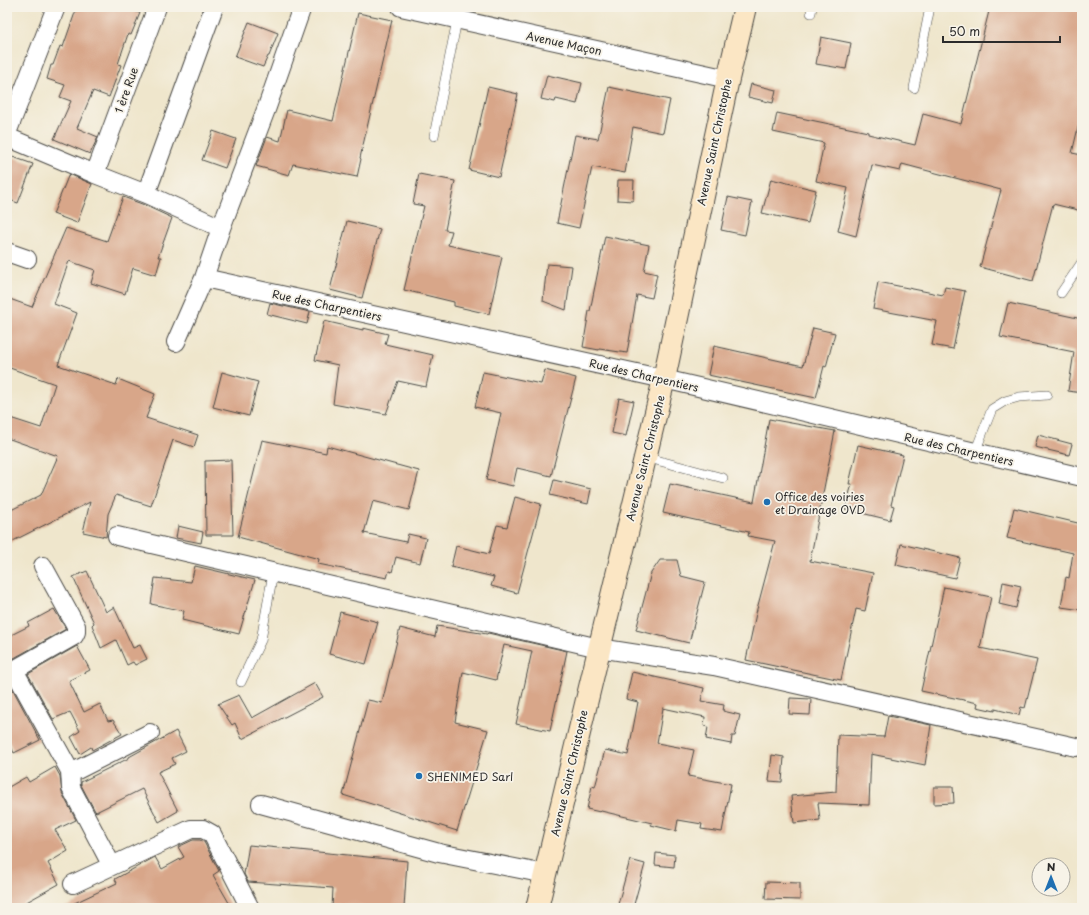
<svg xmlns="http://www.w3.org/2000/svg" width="1089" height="915" font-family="'Playpen Sans',sans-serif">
	<rect width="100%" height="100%" fill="#f7f3e8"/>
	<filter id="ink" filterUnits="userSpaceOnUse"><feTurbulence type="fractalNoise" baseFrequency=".025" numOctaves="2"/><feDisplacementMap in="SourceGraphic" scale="8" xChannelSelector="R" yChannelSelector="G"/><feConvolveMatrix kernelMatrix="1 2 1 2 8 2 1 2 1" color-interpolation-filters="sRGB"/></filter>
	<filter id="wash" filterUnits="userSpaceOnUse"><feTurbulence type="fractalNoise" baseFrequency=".012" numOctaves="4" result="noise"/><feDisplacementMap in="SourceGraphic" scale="16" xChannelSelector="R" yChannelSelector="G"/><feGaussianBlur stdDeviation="0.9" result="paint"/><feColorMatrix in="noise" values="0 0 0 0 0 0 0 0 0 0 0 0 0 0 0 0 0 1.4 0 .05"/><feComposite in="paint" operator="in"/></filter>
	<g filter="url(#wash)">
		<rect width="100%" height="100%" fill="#efe6cc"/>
		<g id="blocks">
			<path fill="#d8a689" d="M 77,7 L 136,7 L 134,11 L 140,13 L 131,35 L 128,34 L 118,64 L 121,65 L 109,97 L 93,91 L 77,128 L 98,137 L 90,154 L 54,139 L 71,101 L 60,97 L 65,85 L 47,79 L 51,65 L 53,65 L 60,46 L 63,47 Z
				M 990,7 L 1082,7 L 1082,111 L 1072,153 L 1082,155 L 1082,211 L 1053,204 L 1033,281 L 980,267 L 1001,190 L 902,164 L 900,171 L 872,165 L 856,236 L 838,231 L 848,188 L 816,181 L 824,143 L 773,132 L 777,113 L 868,132 L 868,134 L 915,145 L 923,114 L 961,124 Z
				M 358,13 L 392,20 L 360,158 L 361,159 L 357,177 L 293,164 L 289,175 L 256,166 L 267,137 L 280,141 L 287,110 L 333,121 Z
				M 249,22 L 278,33 L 269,56 L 268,56 L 263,67 L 235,57 Z
				M 821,37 L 851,43 L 846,69 L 816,64 Z
				M 547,75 L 582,83 L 577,104 L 556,99 L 555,102 L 541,99 Z
				M 751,84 L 776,90 L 773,103 L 748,97 Z
				M 488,87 L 518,94 L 499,177 L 469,170 Z
				M 609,87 L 670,100 L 663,133 L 633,127 L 625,173 L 592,167 L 579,228 L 557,223 L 575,135 L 598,139 Z
				M 213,131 L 236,139 L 225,168 L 202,160 Z
				M 7,155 L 33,164 L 18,203 L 7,199 Z
				M 69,174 L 92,184 L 77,223 L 53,214 Z
				M 419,174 L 455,181 L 445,230 L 452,231 L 448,245 L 502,257 L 489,314 L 454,306 L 454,302 L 404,290 L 424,206 L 413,204 Z
				M 771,179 L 816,190 L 808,223 L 762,213 Z
				M 618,180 L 634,180 L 633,201 L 617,200 Z
				M 123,197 L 142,204 L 172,218 L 158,257 L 161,257 L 156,275 L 133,268 L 125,294 L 91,283 L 95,270 L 69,261 L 54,304 L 77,313 L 58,365 L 116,385 L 118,379 L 155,394 L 146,418 L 198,435 L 194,447 L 173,440 L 151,506 L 116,495 L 108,514 L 106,537 L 83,532 L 90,502 L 7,544 L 7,512 L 41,495 L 58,456 L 7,438 L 7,417 L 41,428 L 55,384 L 7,367 L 7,298 L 32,307 L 66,228 L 107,241 Z
				M 728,197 L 752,202 L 745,235 L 721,230 Z
				M 347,221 L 380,229 L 362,298 L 330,290 Z
				M 605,236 L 649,245 L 644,271 L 657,274 L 652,298 L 637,295 L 627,353 L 599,349 L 599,350 L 583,347 L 589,311 L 590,311 Z
				M 547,264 L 572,266 L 566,310 L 543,301 Z
				M 878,282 L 943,295 L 945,287 L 965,291 L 953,349 L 932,345 L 937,321 L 873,309 Z
				M 270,303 L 310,312 L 307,324 L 267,314 Z
				M 1008,303 L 1082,319 L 1082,328 L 1078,347 L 1082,347 L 1082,393 L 1068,391 L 1074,352 L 1000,337 Z
				M 324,321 L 363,330 L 363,328 L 388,334 L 385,344 L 433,355 L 426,387 L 398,381 L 386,414 L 333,404 L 338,365 L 315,360 Z
				M 813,328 L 835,333 L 826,367 L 824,366 L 816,398 L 708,375 L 714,346 L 803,366 Z
				M 545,370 L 576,378 L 551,476 L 517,468 L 513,486 L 486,480 L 501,413 L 475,407 L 483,372 L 541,384 Z
				M 222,372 L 258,382 L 249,416 L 213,407 Z
				M 619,398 L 634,401 L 626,436 L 612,433 Z
				M 769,419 L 835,431 L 810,561 L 873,573 L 865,611 L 856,609 L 841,680 L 746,660 L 757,609 L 775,541 L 748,536 L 749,532 L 663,513 L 670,484 L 754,502 Z
				M 1038,435 L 1072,444 L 1069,455 L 1035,447 Z
				M 262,440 L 326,453 L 327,446 L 419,471 L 409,510 L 373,501 L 364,533 L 406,542 L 408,534 L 426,538 L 420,563 L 396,557 L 392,572 L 389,571 L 387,578 L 318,564 L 319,559 L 238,537 Z
				M 858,445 L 903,455 L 891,505 L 894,506 L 890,520 L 845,509 L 852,484 L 849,484 Z
				M 231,460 L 233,535 L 206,535 L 205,461 Z
				M 554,480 L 591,489 L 588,504 L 550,495 Z
				M 515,497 L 541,504 L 517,593 L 491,586 L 494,577 L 451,567 L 456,546 L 489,554 L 497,525 L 507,527 Z
				M 1014,508 L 1082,524 L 1082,610 L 1061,607 L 1066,577 L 1069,578 L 1073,553 L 1007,538 Z
				M 178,526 L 203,532 L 201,543 L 176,538 Z
				M 901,544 L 960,558 L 955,578 L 896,565 Z
				M 660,560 L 677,560 L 681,576 L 705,582 L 689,643 L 636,630 L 651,573 Z
				M 195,566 L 255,580 L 239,634 L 182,620 L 184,611 L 151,604 L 155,578 L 191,582 Z
				M 87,571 L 106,612 L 114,607 L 133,648 L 140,645 L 147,659 L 135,665 L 133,662 L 127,665 L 116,640 L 101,648 L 92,625 L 94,623 L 73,577 Z
				M 1003,582 L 1021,586 L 1016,608 L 999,604 Z
				M 944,587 L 991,597 L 980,648 L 1037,660 L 1025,708 L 1021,707 L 1019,715 L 995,709 L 995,711 L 977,707 L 978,703 L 921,691 Z
				M 54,609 L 66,629 L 7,662 L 7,637 L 29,626 L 28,623 Z
				M 340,612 L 378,622 L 366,664 L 329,654 Z
				M 437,626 L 487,634 L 488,633 L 567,651 L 550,731 L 516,724 L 532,651 L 504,645 L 496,680 L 463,672 L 455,722 L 488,730 L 457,831 L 343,795 L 368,700 L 382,703 L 400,628 L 435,637 Z
				M 77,646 L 90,670 L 69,681 L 84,712 L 100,704 L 108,721 L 113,720 L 122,734 L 92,750 L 91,747 L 80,754 L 71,737 L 80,731 L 70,712 L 53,719 L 28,674 Z
				M 632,672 L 704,688 L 701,701 L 724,705 L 723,711 L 740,715 L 735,736 L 732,736 L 731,744 L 706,739 L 708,727 L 704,726 L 705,717 L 663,708 L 657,743 L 694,750 L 688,776 L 731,784 L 722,832 L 701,829 L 702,824 L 678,820 L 676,831 L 651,825 L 652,823 L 601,811 L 600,812 L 587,809 L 592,786 L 595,787 L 605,750 L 628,755 L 638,702 L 626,699 Z
				M 315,683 L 323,697 L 242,739 L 235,723 L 232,725 L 218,704 L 239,695 L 252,718 Z
				M 7,684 L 10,684 L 40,740 L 14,753 L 7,738 Z
				M 790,698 L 811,699 L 810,715 L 789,714 Z
				M 888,716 L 931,725 L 925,765 L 871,754 L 869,805 L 818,803 L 820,820 L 794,823 L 791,796 L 836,792 L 838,735 L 884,737 Z
				M 176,731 L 186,751 L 172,758 L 175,764 L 158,772 L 178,811 L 159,822 L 142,789 L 96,812 L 95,811 L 81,785 L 81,782 L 129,758 L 129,757 Z
				M 772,755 L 784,757 L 782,782 L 769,781 Z
				M 55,767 L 60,776 L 62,793 L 76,820 L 55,830 L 68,851 L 48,863 L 59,884 L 23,904 L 25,908 L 7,908 L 7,788 L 26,777 L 29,782 Z
				M 934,787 L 953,787 L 954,803 L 934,804 Z
				M 193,840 L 200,840 L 204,842 L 219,871 L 213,875 L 232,908 L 64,908 L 117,883 L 115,879 L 155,857 L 162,869 L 184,857 L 178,847 Z
				M 249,845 L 407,861 L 404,908 L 332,908 L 333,888 L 248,882 L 244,874 Z
				M 656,853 L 675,855 L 674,867 L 655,865 Z
				M 630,860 L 645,864 L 633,908 L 617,908 Z
				M 766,882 L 800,883 L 800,900 L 765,899 Z"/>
		</g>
	</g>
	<g filter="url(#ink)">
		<use href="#blocks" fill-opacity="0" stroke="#484743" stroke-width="1"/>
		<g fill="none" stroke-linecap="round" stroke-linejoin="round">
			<defs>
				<path id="lane" d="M 811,13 L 812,7
					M 914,88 L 930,7
					M 434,136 L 457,20
					M 1061,293 L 1082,262
					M 975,452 L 992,409 L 1005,401 L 1019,397 L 1047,395
					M 645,457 L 723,478
					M 241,682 L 261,640 L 273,573"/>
				<path id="street" d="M 401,7 L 728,79
					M 7,133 L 56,7
					M 7,137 L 95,174 L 146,194 L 221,228
					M 95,174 L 157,7
					M 146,194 L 214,7
					M 7,252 L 27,259
					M 204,278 L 664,379 L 1082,477
					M 176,342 L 204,278 L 221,228 L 267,107 L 302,7
					M 117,536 L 599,648 L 714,666 L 1076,747
					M 14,670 L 70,771 L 71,788 L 112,866
					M 7,674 L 74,636 L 76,632 L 76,626 L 43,566
					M 70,771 L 75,771 L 150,733
					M 261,804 L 439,853 L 545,874
					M 73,884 L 191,829 L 203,829 L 212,834 L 250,908"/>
				<path id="secondary" d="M 537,908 L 664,379 L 728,79 L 745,7"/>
			</defs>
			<use href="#lane" stroke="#484743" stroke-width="10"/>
			<use href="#street" stroke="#484743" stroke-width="20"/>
			<use href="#secondary" stroke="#484743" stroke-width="24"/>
			<use href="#lane" stroke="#fff" stroke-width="9"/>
			<use href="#street" stroke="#fff" stroke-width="18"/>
			<use href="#secondary" stroke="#fbe6c4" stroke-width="22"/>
		</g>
	</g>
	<g fill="#1f6fb2" stroke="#f7f3e8" stroke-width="1.5">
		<circle cx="767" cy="502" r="4"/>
		<circle cx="419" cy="776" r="4"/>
	</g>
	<g text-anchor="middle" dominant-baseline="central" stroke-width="3.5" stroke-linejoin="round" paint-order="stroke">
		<g font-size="11" fill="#2b2b2b" stroke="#f7f3e8">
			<text transform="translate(564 43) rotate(12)">Avenue Maçon</text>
			<text transform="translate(126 90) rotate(-70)">1 ère Rue</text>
			<text transform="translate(714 142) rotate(-78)">Avenue Saint Christophe</text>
			<text transform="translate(327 305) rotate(12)">Rue des Charpentiers</text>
			<text transform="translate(644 375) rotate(13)">Rue des Charpentiers</text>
			<text transform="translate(959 449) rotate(13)">Rue des Charpentiers</text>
			<text transform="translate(645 458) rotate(-76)">Avenue Saint Christophe</text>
			<text transform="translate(569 773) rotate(-77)">Avenue Saint Christophe</text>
		</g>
		<g font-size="11" fill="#2b2b2b" stroke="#f7f3e8" text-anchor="start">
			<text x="775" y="496">Office des voiries<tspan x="775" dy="13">et Drainage OVD</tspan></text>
			<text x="427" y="776">SHENIMED Sarl</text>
		</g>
	</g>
	<rect width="1089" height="915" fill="none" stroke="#f7f3e8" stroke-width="24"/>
	<g transform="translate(1051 877)"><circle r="19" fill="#f7f3e8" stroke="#a5a39c"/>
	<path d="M0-3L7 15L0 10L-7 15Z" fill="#1f6fb2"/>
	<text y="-6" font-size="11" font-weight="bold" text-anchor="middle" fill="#2b2b2b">N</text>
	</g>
	<path d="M943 36v6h117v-6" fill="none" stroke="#2b2b2b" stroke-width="2"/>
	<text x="949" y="36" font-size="12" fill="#2b2b2b" stroke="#f7f3e8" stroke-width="3" paint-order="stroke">50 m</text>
</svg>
